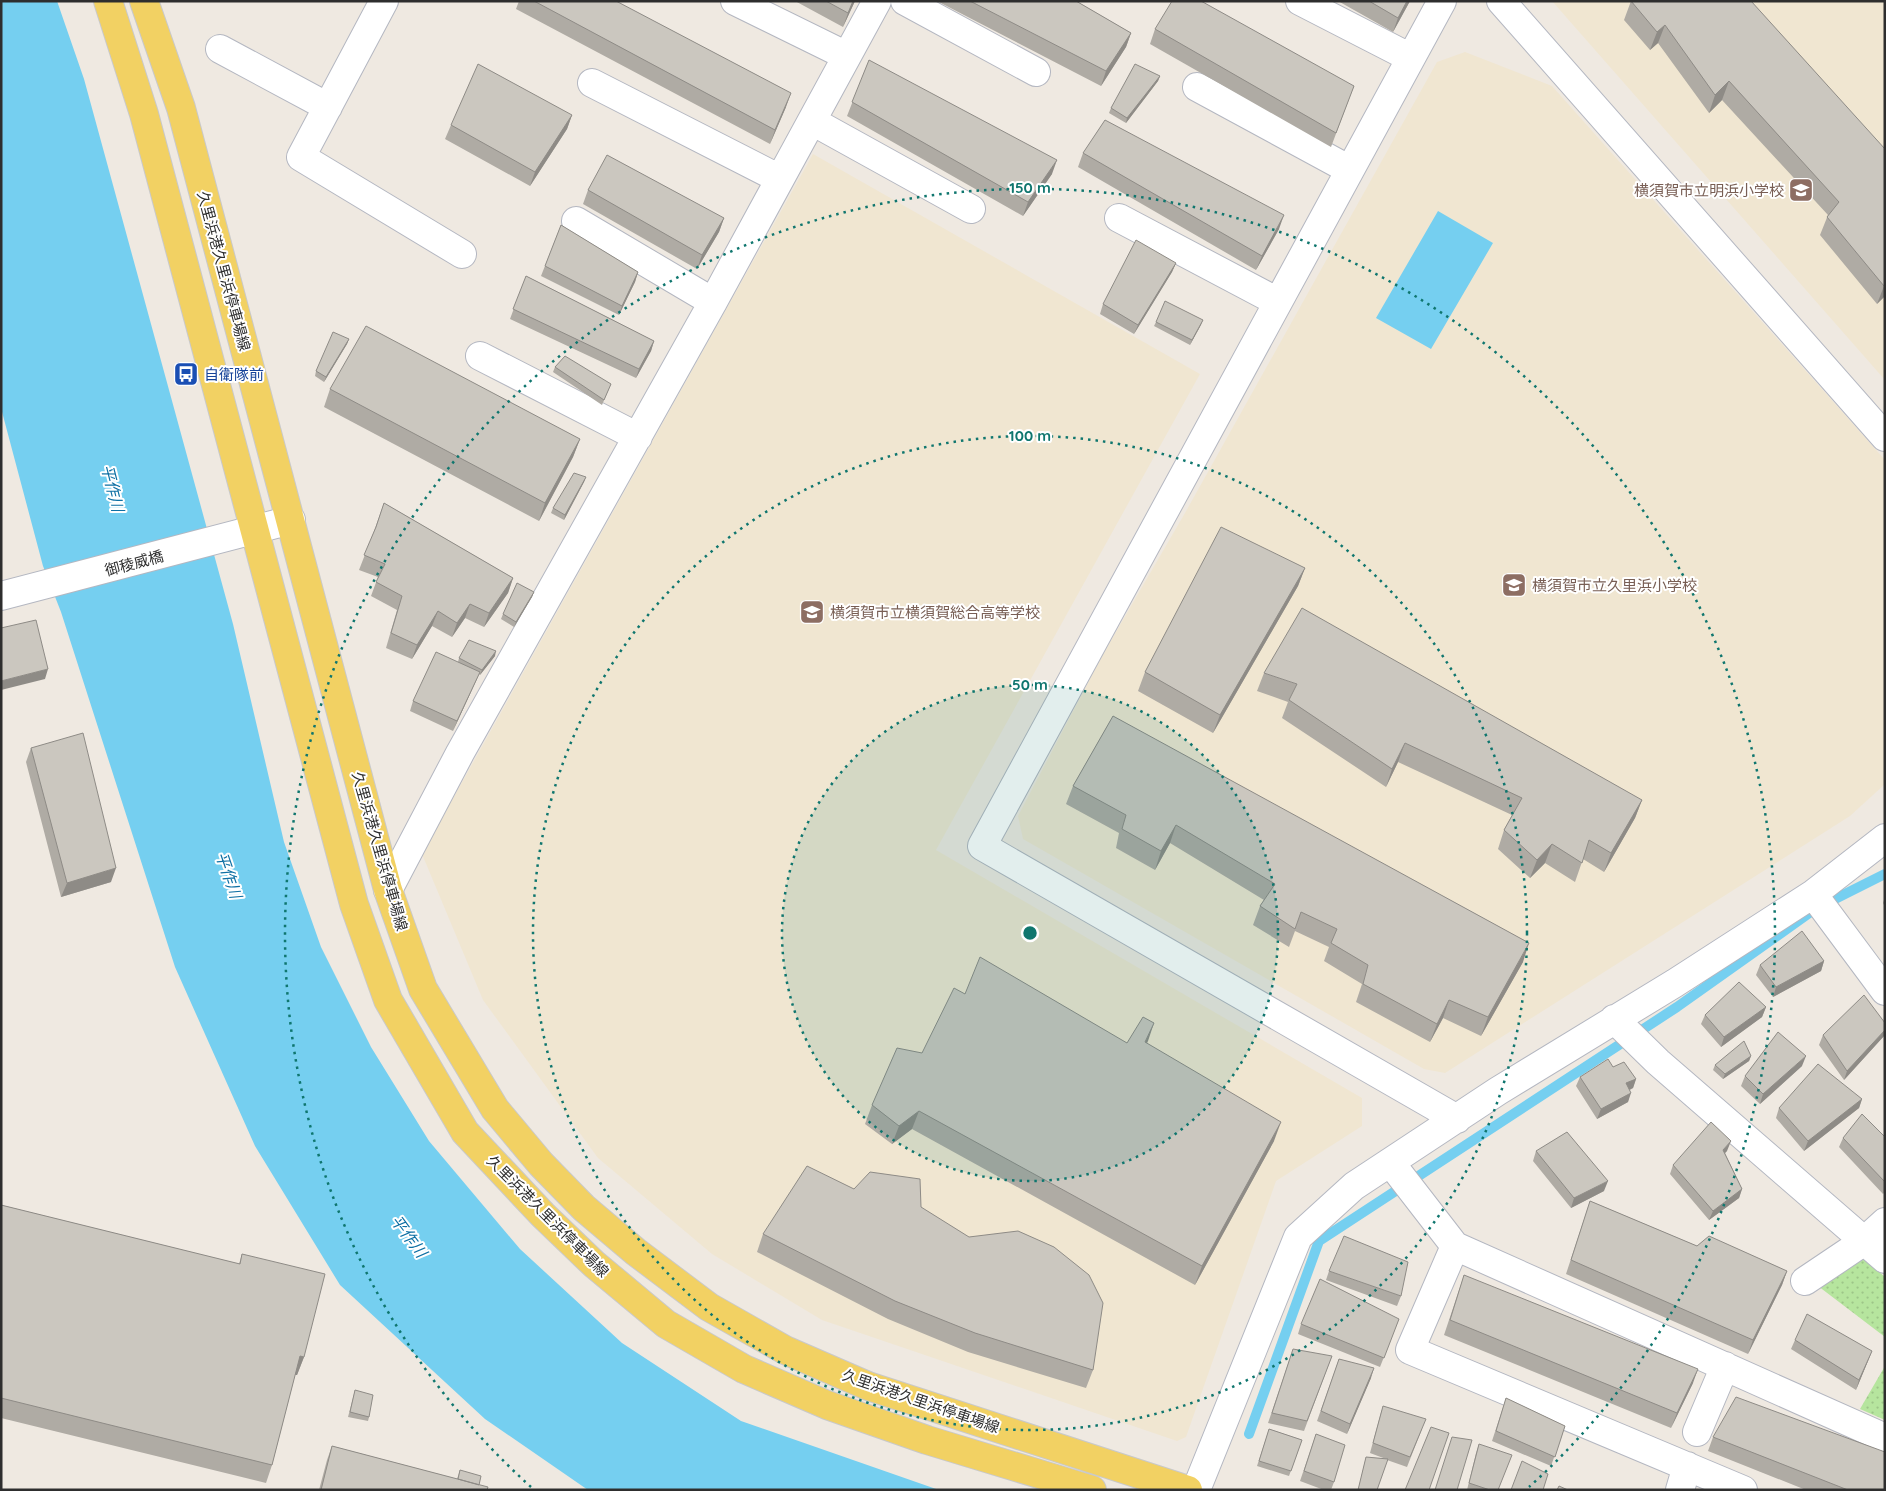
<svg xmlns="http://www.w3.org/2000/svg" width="1886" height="1491" font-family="Quicksand,'Noto Sans JP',sans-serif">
	<defs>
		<pattern id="park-dots" width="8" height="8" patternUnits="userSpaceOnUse" patternTransform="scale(1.25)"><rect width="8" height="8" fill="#b6e59e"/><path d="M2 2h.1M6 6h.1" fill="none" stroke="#9dc588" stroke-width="1.8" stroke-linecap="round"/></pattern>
	</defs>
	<rect width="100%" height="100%" fill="#efe9e1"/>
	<path fill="#f0e6d1" d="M 1552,1 L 1885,1 L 1885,380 Z
		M 1465,52 L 1552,86 L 1885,460 L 1885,784 L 1850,816 L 1445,1073 L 1424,1069 L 1023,839 L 1018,816 L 1102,656 L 1185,513 L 1437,62 Z
		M 813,154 L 1200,374 L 936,850 L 1362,1098 L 1362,1126 L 1276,1181 L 1186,1437 L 1177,1441 L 822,1320 L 712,1254 L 598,1158 L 483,1000 L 422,854 Z"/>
	<path fill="url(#park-dots)" d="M 1848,1260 L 1865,1260 L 1885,1277 L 1885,1337 L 1818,1286 Z
		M 1885,1366 L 1885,1420 L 1860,1409 Z"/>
	<path fill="#75cff0" d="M 1,1 L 57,1 L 84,79 L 233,624 L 284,842 L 321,947 L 371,1047 L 429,1141 L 520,1249 L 622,1343 L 741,1421 L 939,1490 L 588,1490 L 485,1419 L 340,1285 L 255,1146 L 175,967 L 61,612 L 43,566 L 1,408 Z
		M 1438,211 L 1493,243 L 1431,349 L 1376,318 Z"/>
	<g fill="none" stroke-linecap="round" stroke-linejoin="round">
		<path stroke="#75cff0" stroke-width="10" d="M 1249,1434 L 1319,1241 L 1677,1007 L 1815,909 L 1885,874"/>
		<defs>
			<path id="minor" d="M 384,1 L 301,157 L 462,254
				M 735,1 L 847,56
				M 905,1 L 1036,72
				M 1300,1 L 1411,58
				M 1442,1 L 982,846 L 1457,1119
				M 1501,1 L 1885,437
				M 220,49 L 328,107
				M 592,83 L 780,179
				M 1197,87 L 1350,170
				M 812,121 L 971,209
				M 1119,218 L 1278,302
				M 576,221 L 713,302
				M 480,356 L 638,437
				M 1,596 L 291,520
				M 388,890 L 460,753 L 713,302 L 877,1
				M 1813,894 L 1885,991
				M 1614,1019 L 1658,1062 L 1885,1259
				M 1390,1162 L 1455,1246 L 1410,1350 L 1743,1490
				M 1455,1246 L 1885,1438
				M 1805,1281 L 1863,1242 L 1885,1222
				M 1697,1432 L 1725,1366
				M 1196,1490 L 1298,1237 L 1354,1186 L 1498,1091 L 1675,983 L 1813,894 L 1885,838
				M 1680,1490 L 1687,1466"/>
			<path id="major" d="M 108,1 L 144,114 L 354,904 L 388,1000 L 465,1132 L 543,1215 L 594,1264 L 666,1324 L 744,1369 L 827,1405 L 927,1440 L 1092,1490
				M 144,1 L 181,108 L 388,890 L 423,989 L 495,1109 L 541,1164 L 584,1208 L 636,1252 L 709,1307 L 785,1350 L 868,1386 L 1188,1490"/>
		</defs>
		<use href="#minor" stroke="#b4b7c1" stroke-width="30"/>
		<use href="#major" stroke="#c9c9c9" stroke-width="30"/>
		<use href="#minor" stroke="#fff" stroke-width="28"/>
		<use href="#major" stroke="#f2d163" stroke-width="28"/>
	</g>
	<path fill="#afaba4" d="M 519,1 L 616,1 L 786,107 L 770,144 L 516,9 Z
		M 795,1 L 855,1 L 843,27 Z
		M 937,1 L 1076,1 L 1131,33 L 1126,47 L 1101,86 Z
		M 1338,1 L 1410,1 L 1393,32 Z
		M 1631,1 L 1885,149 L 1885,296 L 1877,304 L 1820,235 L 1828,215 L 1722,100 L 1709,113 L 1658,43 L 1650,50 L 1624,20 Z
		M 1155,29 L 1354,86 L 1331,147 L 1150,44 Z
		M 869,60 L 1052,174 L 1023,216 L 847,116 Z
		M 1160,76 L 1158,81 L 1126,123 L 1109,113 L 1111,108 Z
		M 572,115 L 567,129 L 530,186 L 445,139 L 451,125 Z
		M 1083,153 L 1279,229 L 1256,270 L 1078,167 Z
		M 588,190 L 724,218 L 719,232 L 697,269 L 583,204 Z
		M 561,225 L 638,272 L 635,282 L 619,315 L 541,276 Z
		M 1176,263 L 1172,272 L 1134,334 L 1100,314 L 1103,304 Z
		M 526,276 L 654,341 L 651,351 L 636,378 L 510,319 Z
		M 1203,320 L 1190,345 L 1154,326 L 1156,322 Z
		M 349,339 L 347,344 L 324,382 L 315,376 L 316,371 Z
		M 555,367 L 611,384 L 602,405 L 553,372 Z
		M 330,389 L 580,439 L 573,457 L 539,521 L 324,407 Z
		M 586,477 L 584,482 L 564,520 L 551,513 L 553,508 Z
		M 384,503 L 513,578 L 508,593 L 484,627 L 465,618 L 452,637 L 432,626 L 412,659 L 386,648 L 397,610 L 371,596 L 378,577 L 359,570 L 373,534 Z
		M 1305,568 L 1298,586 L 1213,733 L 1138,691 L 1145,672 Z
		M 534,592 L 532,597 L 514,627 L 501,619 L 503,614 Z
		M 495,656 L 480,675 L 479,674 L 453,731 L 410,711 L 413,701 L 458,662 L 459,658 Z
		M 1264,673 L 1642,800 L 1635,818 L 1604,872 L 1583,859 L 1575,882 L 1545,863 L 1530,878 L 1498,849 L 1504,830 L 1512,815 L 1398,762 L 1386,787 L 1282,718 L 1288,702 L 1257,691 Z
		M 1113,716 L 1523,962 L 1481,1036 L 1443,1018 L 1430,1042 L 1356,1002 L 1362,984 L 1324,961 L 1329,947 L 1295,931 L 1289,947 L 1253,925 L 1260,906 L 1264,900 L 1170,843 L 1155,870 L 1116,848 L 1119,833 L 1066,804 L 1073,786 Z
		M 31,748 L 111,882 L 61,897 L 26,762 Z
		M 1885,897 L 1885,907 L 1883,903 Z
		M 1824,961 L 1821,971 L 1773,997 L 1756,975 L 1760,965 Z
		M 965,994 L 1127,1043 L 1147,1043 L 1274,1141 L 1195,1285 L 912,1129 L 892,1144 L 865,1124 L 872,1105 L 922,1053 Z
		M 1766,1007 L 1762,1017 L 1721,1047 L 1701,1024 L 1705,1015 Z
		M 1885,1023 L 1885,1034 L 1884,1036 L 1844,1080 L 1819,1045 L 1823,1035 Z
		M 1751,1056 L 1749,1061 L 1723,1079 L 1713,1070 L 1715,1065 Z
		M 1802,1066 L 1760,1104 L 1741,1086 L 1745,1076 Z
		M 1613,1067 L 1636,1079 L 1633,1088 L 1630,1090 L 1628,1102 L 1597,1119 L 1576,1086 L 1580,1077 Z
		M 1862,1099 L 1859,1108 L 1804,1151 L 1776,1118 L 1779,1108 Z
		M 1885,1137 L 1885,1192 L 1883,1194 L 1839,1147 L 1843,1138 Z
		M 1536,1151 L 1604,1191 L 1571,1208 L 1533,1161 Z
		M 1727,1151 L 1725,1153 L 1742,1189 L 1739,1198 L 1709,1220 L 1670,1174 L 1673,1165 Z
		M 854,1189 L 921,1207 L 1093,1370 L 1086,1388 L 968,1352 L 888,1319 L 757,1252 L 763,1234 Z
		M 1590,1201 L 1697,1246 L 1787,1271 L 1782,1285 L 1748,1354 L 1566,1274 Z
		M 1,1205 L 239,1264 L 242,1254 L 304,1357 L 297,1375 L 295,1375 L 272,1465 L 266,1483 L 1,1418 Z
		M 1329,1271 L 1401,1296 L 1397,1306 L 1326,1280 Z
		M 1464,1275 L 1693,1383 L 1671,1428 L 1444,1335 Z
		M 1399,1319 L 1380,1367 L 1298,1334 L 1301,1324 Z
		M 1795,1340 L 1872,1351 L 1856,1390 L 1791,1349 Z
		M 1332,1356 L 1304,1431 L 1268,1423 L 1290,1358 Z
		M 1339,1359 L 1371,1378 L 1347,1434 L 1317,1421 Z
		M 355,1390 L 369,1417 L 368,1421 L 348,1417 Z
		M 1506,1398 L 1565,1426 L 1551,1466 L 1492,1441 Z
		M 1383,1406 L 1422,1429 L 1407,1467 L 1387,1460 L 1377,1490 L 1358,1490 L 1366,1457 L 1386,1459 L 1370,1453 L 1380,1416 Z
		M 1269,1429 L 1302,1440 L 1289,1476 L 1257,1466 Z
		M 1316,1434 L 1334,1482 L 1331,1490 L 1324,1490 L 1300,1481 Z
		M 1713,1437 L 1885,1490 L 1806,1490 L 1708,1451 Z
		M 1479,1444 L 1498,1490 L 1467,1490 L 1476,1453 Z
		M 332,1446 L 457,1479 L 460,1470 L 479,1485 L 487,1490 L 319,1490 L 327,1460 Z"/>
	<path fill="#8e8b86" d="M 853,1 L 855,1 L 843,27 L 848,13 Z
		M 1407,1 L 1410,1 L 1393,32 L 1398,18 Z
		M 1665,25 L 1658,43 L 1650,50 L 1657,32 Z
		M 1131,33 L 1126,47 L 1101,86 L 1106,71 Z
		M 1160,76 L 1158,81 L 1126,123 L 1127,118 Z
		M 1729,81 L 1722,100 L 1709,113 L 1715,95 Z
		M 791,93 L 786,107 L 770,144 L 775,130 Z
		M 572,115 L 567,129 L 530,186 L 535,172 Z
		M 1057,160 L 1052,174 L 1023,216 L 1028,202 Z
		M 1284,215 L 1279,229 L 1256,270 L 1262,256 Z
		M 724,218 L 719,232 L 697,269 L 702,255 Z
		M 1176,263 L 1172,272 L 1134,334 L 1138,325 Z
		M 638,272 L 635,282 L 619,315 L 622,306 Z
		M 1885,285 L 1885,296 L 1877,304 L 1884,286 Z
		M 1203,320 L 1201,325 L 1190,345 L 1192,340 Z
		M 349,339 L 347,344 L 324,382 L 326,377 Z
		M 654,341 L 651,351 L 636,378 L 639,369 Z
		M 580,439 L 573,457 L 539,521 L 545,503 Z
		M 586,477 L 584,482 L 564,520 L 565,515 Z
		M 1305,568 L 1298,586 L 1213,733 L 1220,715 Z
		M 513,578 L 508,593 L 484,627 L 489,613 Z
		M 534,592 L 532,597 L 514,627 L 516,622 Z
		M 470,604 L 465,618 L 452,637 L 457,623 Z
		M 438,611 L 432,626 L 412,659 L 417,645 Z
		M 496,651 L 495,656 L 480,675 L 482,670 Z
		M 48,669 L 45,679 L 1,690 L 1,681 Z
		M 480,672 L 476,681 L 453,731 L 457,721 Z
		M 1405,743 L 1398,762 L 1386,787 L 1392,769 Z
		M 1642,800 L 1635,818 L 1604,872 L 1611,853 Z
		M 1176,825 L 1170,843 L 1155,870 L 1161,851 Z
		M 1552,844 L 1545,863 L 1530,878 L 1537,860 Z
		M 116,868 L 111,882 L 61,897 L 67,883 Z
		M 1529,943 L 1523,962 L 1481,1036 L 1488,1017 Z
		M 1824,961 L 1821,971 L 1773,997 L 1776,987 Z
		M 1449,1000 L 1443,1018 L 1430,1042 L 1437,1024 Z
		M 1766,1007 L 1762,1017 L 1721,1047 L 1724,1037 Z
		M 1154,1023 L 1148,1041 L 1139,1061 L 1145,1042 Z
		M 1885,1030 L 1884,1036 L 1844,1080 L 1847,1071 Z
		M 1751,1056 L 1749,1061 L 1723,1079 L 1725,1074 Z
		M 1806,1056 L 1802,1066 L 1760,1104 L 1763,1094 Z
		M 1636,1079 L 1633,1088 L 1623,1092 L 1626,1083 Z
		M 1631,1093 L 1628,1102 L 1597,1119 L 1601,1109 Z
		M 1862,1099 L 1859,1108 L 1804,1151 L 1808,1141 Z
		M 919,1111 L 912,1129 L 892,1144 L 899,1126 Z
		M 1281,1122 L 1274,1141 L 1195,1285 L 1202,1266 Z
		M 1731,1141 L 1727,1151 L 1719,1159 L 1723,1150 Z
		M 1608,1181 L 1604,1191 L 1571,1208 L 1574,1198 Z
		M 1742,1189 L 1739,1198 L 1709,1220 L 1713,1211 Z
		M 1787,1271 L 1782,1285 L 1748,1354 L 1753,1340 Z
		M 1872,1351 L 1868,1361 L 1856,1390 L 1859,1380 Z
		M 300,1356 L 304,1357 L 297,1375 L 293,1375 Z
		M 1374,1368 L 1371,1378 L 1347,1434 L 1350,1424 Z
		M 1698,1369 L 1693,1383 L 1671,1428 L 1677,1413 Z"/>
	<path fill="#cbc7bf" stroke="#8e8b86" d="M 534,1 L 616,1 L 791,93 L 775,130 Z
		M 826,1 L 853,1 L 848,13 Z
		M 970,1 L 1076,1 L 1131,33 L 1106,71 Z
		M 1172,1 L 1201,1 L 1354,86 L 1336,133 L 1155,29 Z
		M 1369,1 L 1407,1 L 1398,18 Z
		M 1631,1 L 1751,1 L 1885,149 L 1885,285 L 1884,286 L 1827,217 L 1839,202 L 1729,81 L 1715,95 L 1665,25 L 1657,32 Z
		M 869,60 L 1057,160 L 1028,202 L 852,102 Z
		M 478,64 L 572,115 L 535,172 L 451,125 Z
		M 1135,64 L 1160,76 L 1127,118 L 1111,108 Z
		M 1105,120 L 1284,215 L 1262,256 L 1083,153 Z
		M 607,155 L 724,218 L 702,255 L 588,190 Z
		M 561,225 L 638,272 L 622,306 L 545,266 Z
		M 1136,240 L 1176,263 L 1138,325 L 1103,304 Z
		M 526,276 L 654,341 L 639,369 L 513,309 Z
		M 1165,301 L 1203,320 L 1192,340 L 1156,322 Z
		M 366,326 L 580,439 L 545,503 L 330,389 Z
		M 333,332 L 349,339 L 326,377 L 316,371 Z
		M 565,356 L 611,384 L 604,400 L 555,367 Z
		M 574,473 L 586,477 L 565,515 L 553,508 Z
		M 384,503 L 513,578 L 489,613 L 470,604 L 457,623 L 438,611 L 417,645 L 391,633 L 402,596 L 376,582 L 385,564 L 364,555 L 376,527 Z
		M 1221,527 L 1305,568 L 1220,715 L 1145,672 Z
		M 517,583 L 534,592 L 516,622 L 503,614 Z
		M 1302,608 L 1642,800 L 1611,853 L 1589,840 L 1582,863 L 1552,844 L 1537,860 L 1504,830 L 1522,798 L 1405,743 L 1392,769 L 1289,700 L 1297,684 L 1264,673 Z
		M 36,620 L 48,669 L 1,681 L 1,628 Z
		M 469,640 L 496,651 L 482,670 L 459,658 Z
		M 436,652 L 480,672 L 457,721 L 413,701 Z
		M 1113,716 L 1529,943 L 1488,1017 L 1449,1000 L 1437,1024 L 1363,984 L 1368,965 L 1331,943 L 1337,929 L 1301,912 L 1295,929 L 1260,906 L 1275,884 L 1176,825 L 1161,851 L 1122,829 L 1126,815 L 1073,786 Z
		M 83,733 L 116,868 L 67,883 L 31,748 Z
		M 1802,931 L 1824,961 L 1776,987 L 1760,965 Z
		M 980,957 L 1127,1043 L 1143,1017 L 1154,1023 L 1145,1042 L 1281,1122 L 1202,1266 L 919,1111 L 899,1126 L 872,1105 L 897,1048 L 922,1053 L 954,988 L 965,994 Z
		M 1739,982 L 1766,1007 L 1724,1037 L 1705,1015 Z
		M 1864,995 L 1885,1023 L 1885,1030 L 1847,1071 L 1823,1035 Z
		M 1778,1032 L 1806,1056 L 1763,1094 L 1745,1076 Z
		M 1744,1041 L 1751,1056 L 1725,1074 L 1715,1065 Z
		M 1608,1059 L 1613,1067 L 1624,1062 L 1636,1079 L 1626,1083 L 1631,1093 L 1601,1109 L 1580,1077 Z
		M 1818,1064 L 1862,1099 L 1808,1141 L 1779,1108 Z
		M 1862,1114 L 1885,1137 L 1885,1182 L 1843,1138 Z
		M 1711,1122 L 1731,1141 L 1723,1150 L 1742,1189 L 1713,1211 L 1673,1165 Z
		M 1567,1132 L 1608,1181 L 1574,1198 L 1536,1151 Z
		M 807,1166 L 854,1189 L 870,1172 L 920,1179 L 921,1207 L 969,1237 L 1018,1231 L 1054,1247 L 1089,1275 L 1103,1303 L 1093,1370 L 975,1333 L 895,1301 L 763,1234 Z
		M 1590,1201 L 1697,1246 L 1709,1236 L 1787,1271 L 1753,1340 L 1571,1260 Z
		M 1,1205 L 240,1264 L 242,1254 L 325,1274 L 304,1357 L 300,1356 L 272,1465 L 1,1398 Z
		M 1344,1236 L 1408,1262 L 1401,1296 L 1329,1271 Z
		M 1464,1275 L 1698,1369 L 1677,1413 L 1450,1320 Z
		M 1320,1279 L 1399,1319 L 1384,1358 L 1301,1324 Z
		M 1807,1314 L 1872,1351 L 1859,1380 L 1795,1340 Z
		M 1293,1349 L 1332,1356 L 1307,1421 L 1272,1413 Z
		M 1339,1359 L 1374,1368 L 1350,1424 L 1321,1411 Z
		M 355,1390 L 373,1395 L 369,1417 L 350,1412 Z
		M 1736,1397 L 1885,1452 L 1885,1490 L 1848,1490 L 1713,1437 Z
		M 1506,1398 L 1565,1426 L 1555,1457 L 1496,1431 Z
		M 1383,1406 L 1426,1419 L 1410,1457 L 1373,1443 Z
		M 1431,1427 L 1449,1433 L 1429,1490 L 1405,1490 Z
		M 1269,1429 L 1302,1440 L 1291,1471 L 1259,1461 Z
		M 1316,1434 L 1345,1445 L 1334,1482 L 1304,1471 Z
		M 1452,1437 L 1472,1440 L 1457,1490 L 1435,1490 Z
		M 1479,1444 L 1512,1455 L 1498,1490 L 1490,1490 L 1469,1483 Z
		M 332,1446 L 488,1487 L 487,1490 L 321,1490 Z
		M 1366,1457 L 1388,1459 L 1377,1490 L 1358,1490 Z
		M 1522,1461 L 1548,1474 L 1543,1490 L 1511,1490 Z
		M 460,1470 L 481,1476 L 479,1485 L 458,1479 Z
		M 1559,1486 L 1568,1490 L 1557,1490 Z"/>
	<circle cx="1030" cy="933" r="248" fill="#0f766e" fill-opacity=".12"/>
	<g fill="none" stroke="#0f766e" stroke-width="2.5" stroke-dasharray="2.5 5">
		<circle cx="1030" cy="933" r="248"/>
		<circle cx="1030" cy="933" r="497"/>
		<path d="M531 1487A745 745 0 1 1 1529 1487"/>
	</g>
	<defs>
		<symbol id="school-square" viewBox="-11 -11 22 22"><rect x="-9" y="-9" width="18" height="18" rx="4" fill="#8d6e63" stroke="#fff"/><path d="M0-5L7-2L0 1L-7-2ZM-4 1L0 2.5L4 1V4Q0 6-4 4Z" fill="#fff"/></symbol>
		<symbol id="bus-square" viewBox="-11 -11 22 22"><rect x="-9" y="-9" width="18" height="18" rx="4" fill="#1a4fb4" stroke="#fff"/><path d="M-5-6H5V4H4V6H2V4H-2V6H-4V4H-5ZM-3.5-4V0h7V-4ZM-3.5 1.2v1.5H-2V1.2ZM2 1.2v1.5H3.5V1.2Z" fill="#fff"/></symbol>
	</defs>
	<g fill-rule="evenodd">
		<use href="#school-square" x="1787" y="176" width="28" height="28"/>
		<use href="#bus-square" x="172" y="360" width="28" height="28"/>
		<use href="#school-square" x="1500" y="571" width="28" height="28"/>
		<use href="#school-square" x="798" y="598" width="28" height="28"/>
	</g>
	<g text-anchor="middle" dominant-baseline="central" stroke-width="4" stroke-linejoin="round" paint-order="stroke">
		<g font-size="15" fill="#785e54" stroke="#fff" text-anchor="start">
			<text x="1784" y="190" text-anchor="end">横須賀市立明浜小学校</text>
			<text x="1532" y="585">横須賀市立久里浜小学校</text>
			<text x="830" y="612">横須賀市立横須賀総合高等学校</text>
		</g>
		<g font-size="15" fill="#2e2e2e" stroke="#fff">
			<text transform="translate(224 271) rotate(75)">久里浜港久里浜停車場線</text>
			<text transform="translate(134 563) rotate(-15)">御稜威橋</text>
			<text transform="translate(380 851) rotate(74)">久里浜港久里浜停車場線</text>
			<text transform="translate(548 1216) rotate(45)">久里浜港久里浜停車場線</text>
			<text transform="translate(921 1401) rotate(19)">久里浜港久里浜停車場線</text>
		</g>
		<g font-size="15" fill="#164399" stroke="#fff" text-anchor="start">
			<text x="204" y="374">自衛隊前</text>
		</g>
		<g font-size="16" font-style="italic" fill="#0d6fa3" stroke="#fff">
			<text transform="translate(113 488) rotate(76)">平作川</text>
			<text transform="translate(229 875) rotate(71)">平作川</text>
			<text transform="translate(409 1236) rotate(53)">平作川</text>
		</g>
	</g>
	<circle cx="1030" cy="933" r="8" fill="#0f766e" stroke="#fff" stroke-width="2.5"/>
	<g font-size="15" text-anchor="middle" font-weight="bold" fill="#0f766e" stroke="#fff" stroke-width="4" stroke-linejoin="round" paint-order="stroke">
		<text x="1030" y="193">150 m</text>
		<text x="1030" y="441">100 m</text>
		<text x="1030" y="690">50 m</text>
	</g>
	<rect width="1886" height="1491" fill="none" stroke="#2e2e2e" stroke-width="5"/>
</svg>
